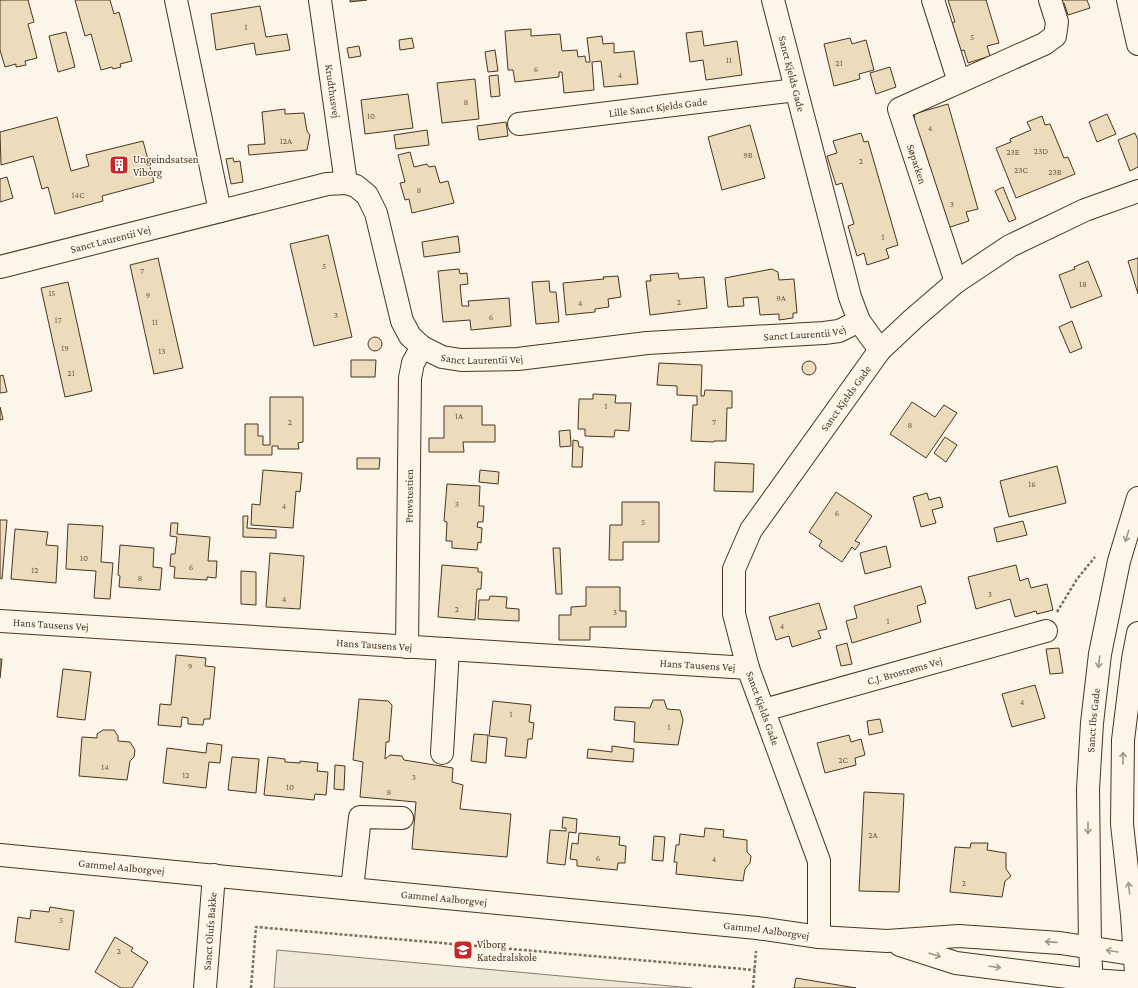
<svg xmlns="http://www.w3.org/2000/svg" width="1138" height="988" font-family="'Crimson Pro',serif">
	<rect width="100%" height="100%" fill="#fbf6e9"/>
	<path fill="#ede6d9" stroke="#887966" d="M 277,950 L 692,988 L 274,988 Z"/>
	<path fill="#ecdcbc" stroke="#4a3520" d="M 0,0 L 28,0 L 34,22 L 28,24 L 37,58 L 25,61 L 26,65 L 16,67 L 16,64 L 5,67 L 0,50 Z
		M 75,0 L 110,0 L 114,14 L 119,12 L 132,61 L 120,64 L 121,67 L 113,69 L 112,67 L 101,70 L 91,34 L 85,36 Z
		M 350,0 L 367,0 L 350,2 Z
		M 948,0 L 986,0 L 999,43 L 987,46 L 990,56 L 968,63 L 964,50 L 957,52 L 949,23 L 955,22 Z
		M 1057,0 L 1087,0 L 1090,8 L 1068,15 L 1064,3 L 1058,5 Z
		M 260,6 L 266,37 L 287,34 L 290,50 L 256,55 L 254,43 L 216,50 L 211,14 Z
		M 531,29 L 531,36 L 560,34 L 562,51 L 577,50 L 578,57 L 585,56 L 586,62 L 590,62 L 587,38 L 602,36 L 603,44 L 614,43 L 614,53 L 634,51 L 638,84 L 604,87 L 601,61 L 592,62 L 594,90 L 564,93 L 562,72 L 559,72 L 559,77 L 515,82 L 513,70 L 508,70 L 505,31 Z
		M 702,31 L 704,46 L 737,41 L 742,75 L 706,80 L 703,60 L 690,62 L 686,33 Z
		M 66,32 L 75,67 L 58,72 L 49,36 Z
		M 412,38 L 414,48 L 400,50 L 399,40 Z
		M 850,38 L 852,44 L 866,40 L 874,70 L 859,74 L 860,79 L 834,86 L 824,44 Z
		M 359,46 L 361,56 L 349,58 L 347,48 Z
		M 495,50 L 498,71 L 488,72 L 485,52 Z
		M 890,67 L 896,87 L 876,94 L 870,73 Z
		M 498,75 L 500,96 L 491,97 L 489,76 Z
		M 475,79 L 479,119 L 442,123 L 437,83 Z
		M 408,94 L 413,128 L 365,134 L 361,100 Z
		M 948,104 L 978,209 L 966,212 L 969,221 L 947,228 L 923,145 L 916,147 L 907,119 L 915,117 L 914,114 Z
		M 285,109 L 285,114 L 304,113 L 307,131 L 310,135 L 307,150 L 249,155 L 248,145 L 265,144 L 262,112 Z
		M 1107,114 L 1116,134 L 1097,142 L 1089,122 Z
		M 1042,116 L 1045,125 L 1050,124 L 1064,158 L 1068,157 L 1075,174 L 1016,198 L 996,148 L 1011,142 L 1010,139 L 1031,130 L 1027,122 Z
		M 57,117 L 71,171 L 89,166 L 86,155 L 143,141 L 154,182 L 102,196 L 103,201 L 55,214 L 48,187 L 42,189 L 33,156 L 1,165 L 0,132 Z
		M 506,122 L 508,136 L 479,140 L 477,126 Z
		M 750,125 L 765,178 L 722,190 L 708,137 Z
		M 427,130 L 429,145 L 396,149 L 394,135 Z
		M 861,133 L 864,142 L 868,141 L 898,245 L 886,249 L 889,258 L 867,265 L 864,253 L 857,256 L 848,226 L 854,224 L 842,183 L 836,185 L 827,156 L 837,153 L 833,141 Z
		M 1135,133 L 1138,140 L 1138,167 L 1130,171 L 1118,140 Z
		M 410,152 L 414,167 L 427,164 L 429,167 L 435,166 L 440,183 L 448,181 L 454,203 L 412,213 L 409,199 L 405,200 L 400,183 L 405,182 L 398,155 Z
		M 233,158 L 234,162 L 240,161 L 243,182 L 231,184 L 226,159 Z
		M 7,177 L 13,198 L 0,202 L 0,179 Z
		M 1003,187 L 1016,219 L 1009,222 L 995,191 Z
		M 328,235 L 352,337 L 314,346 L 290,244 Z
		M 458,236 L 460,252 L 424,257 L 422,242 Z
		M 158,258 L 183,368 L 154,374 L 130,265 Z
		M 1138,258 L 1138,294 L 1128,261 Z
		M 1088,261 L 1102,296 L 1071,308 L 1059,275 L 1075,269 L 1074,267 Z
		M 459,269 L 460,274 L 467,273 L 468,284 L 460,285 L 462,306 L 469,306 L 468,301 L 509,298 L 511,326 L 471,330 L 470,320 L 443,322 L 438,271 Z
		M 772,269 L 778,272 L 779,280 L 794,279 L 797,313 L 793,313 L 793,318 L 779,320 L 779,314 L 760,315 L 758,297 L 743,298 L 744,306 L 728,307 L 725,278 Z
		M 678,273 L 679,279 L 704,277 L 707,308 L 650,315 L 646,281 L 651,281 L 650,275 Z
		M 618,276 L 621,297 L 608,299 L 609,307 L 595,309 L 595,312 L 566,315 L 563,283 L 604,279 L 603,277 Z
		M 549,281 L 550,292 L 556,292 L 559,322 L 536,324 L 532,282 Z
		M 68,282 L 92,391 L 65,397 L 41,288 Z
		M 1072,321 L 1082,348 L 1070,353 L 1059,327 Z
		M368 344a7 7 0 1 1 14 0a7 7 0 1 1-14 0Z
		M 351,360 L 376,360 L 375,377 L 351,377 Z
		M802 368a7 7 0 1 1 14 0a7 7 0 1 1-14 0Z
		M 659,363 L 702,365 L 701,396 L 704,396 L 705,390 L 732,391 L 732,408 L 727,408 L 726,441 L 714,441 L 714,442 L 691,441 L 693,405 L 697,405 L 697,396 L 677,395 L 677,386 L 657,385 Z
		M 3,375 L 7,392 L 0,393 L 0,376 Z
		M 593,394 L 616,395 L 615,403 L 631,403 L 629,431 L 615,430 L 614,437 L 585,436 L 585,429 L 578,429 L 579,399 L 593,399 Z
		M 270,397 L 303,397 L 303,442 L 298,443 L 299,449 L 278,449 L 278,446 L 272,446 L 272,455 L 245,455 L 245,424 L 258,424 L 258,436 L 263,436 L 263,445 L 270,445 Z
		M 912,402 L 935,417 L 944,405 L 957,413 L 926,458 L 890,434 Z
		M 444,406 L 482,406 L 482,425 L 495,425 L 495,442 L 463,442 L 464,452 L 429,452 L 429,438 L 444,438 Z
		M 0,407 L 3,419 L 0,420 Z
		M 570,430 L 571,446 L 560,447 L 559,431 Z
		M 945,437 L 957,445 L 946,462 L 934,453 Z
		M 573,440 L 578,441 L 579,447 L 583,447 L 582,467 L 572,467 Z
		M 357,458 L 380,458 L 379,469 L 357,469 Z
		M 715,462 L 754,464 L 753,492 L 714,491 Z
		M 1057,466 L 1066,503 L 1009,517 L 1000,481 Z
		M 263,470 L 302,473 L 300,492 L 296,491 L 293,528 L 251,525 L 252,504 L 260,505 Z
		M 480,470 L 499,472 L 498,484 L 479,482 Z
		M 447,484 L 480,486 L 479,506 L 484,506 L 483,522 L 478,522 L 477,527 L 482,528 L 481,543 L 478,542 L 477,550 L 452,548 L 452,541 L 446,541 L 447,522 L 444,521 Z
		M 836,492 L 872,516 L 855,541 L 860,543 L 855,550 L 852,547 L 842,562 L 819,546 L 822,541 L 809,532 Z
		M 927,493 L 929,500 L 940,497 L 943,507 L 932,510 L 936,523 L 921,527 L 913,497 Z
		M 622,502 L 659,502 L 659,542 L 623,542 L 623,560 L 609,560 L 610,525 L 622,525 Z
		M 243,516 L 248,516 L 247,528 L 276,530 L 276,538 L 243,537 Z
		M 0,520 L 7,520 L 2,579 L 0,578 Z
		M 1023,521 L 1027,535 L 997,542 L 994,528 Z
		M 171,523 L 178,523 L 177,534 L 210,537 L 208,561 L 217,561 L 216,578 L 207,577 L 207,580 L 174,578 L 175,567 L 170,566 L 171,554 L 175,554 L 177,537 L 170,536 Z
		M 68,524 L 103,526 L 101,562 L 113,563 L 110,599 L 94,598 L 96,571 L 66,569 Z
		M 15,529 L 48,532 L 46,545 L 58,546 L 56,583 L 11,579 Z
		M 120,545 L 154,548 L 153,567 L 162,568 L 160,590 L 119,587 L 120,576 L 118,575 Z
		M 886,546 L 891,567 L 865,574 L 860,553 Z
		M 553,548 L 560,548 L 562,594 L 556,594 Z
		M 270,553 L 304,556 L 300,609 L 266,607 Z
		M 442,565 L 478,568 L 478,572 L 482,572 L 481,589 L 477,589 L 475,620 L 438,617 Z
		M 1016,565 L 1020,581 L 1028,578 L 1031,588 L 1047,584 L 1053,610 L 1037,614 L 1036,611 L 1015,617 L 1010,599 L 976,609 L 968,577 Z
		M 241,571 L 256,572 L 256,605 L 241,604 Z
		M 921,586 L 926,603 L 917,606 L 921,622 L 852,643 L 846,621 L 857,618 L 854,606 Z
		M 586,587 L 620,587 L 620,611 L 626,611 L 626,627 L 590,627 L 590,640 L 559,640 L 559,615 L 571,615 L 571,607 L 586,606 Z
		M 490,596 L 507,597 L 506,608 L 519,609 L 519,621 L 478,619 L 479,600 L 489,600 Z
		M 819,603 L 827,629 L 818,631 L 821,638 L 792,647 L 789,636 L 776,640 L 769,617 Z
		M 847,643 L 852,664 L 841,666 L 836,646 Z
		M 1059,648 L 1063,673 L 1050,674 L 1046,649 Z
		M 176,655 L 206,658 L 205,666 L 215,667 L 210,719 L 204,719 L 203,725 L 188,724 L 188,718 L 182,717 L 181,727 L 158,725 L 160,704 L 171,705 Z
		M 0,659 L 2,659 L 0,678 Z
		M 63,669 L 91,672 L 85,720 L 57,717 Z
		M 1035,685 L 1045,718 L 1012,727 L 1002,694 Z
		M 359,699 L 388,701 L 392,705 L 389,742 L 386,742 L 385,759 L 390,755 L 402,756 L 404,760 L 453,768 L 452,782 L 463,785 L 460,809 L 511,814 L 507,857 L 412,849 L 416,802 L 360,797 L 363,762 L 353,760 Z
		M 653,700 L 664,700 L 667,709 L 680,710 L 683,720 L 678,745 L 634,742 L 635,722 L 614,720 L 615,707 L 650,708 Z
		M 493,701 L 531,705 L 529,722 L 534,723 L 532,739 L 528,739 L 526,758 L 505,756 L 507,738 L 489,736 Z
		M 880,719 L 883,732 L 869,735 L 867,721 Z
		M 103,730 L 114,730 L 118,736 L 118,741 L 130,742 L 135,750 L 134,757 L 130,761 L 127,780 L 79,776 L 82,737 L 97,738 L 97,734 Z
		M 474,734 L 488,735 L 486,763 L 471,761 Z
		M 849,735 L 851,742 L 861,739 L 865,755 L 855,758 L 856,765 L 825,773 L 817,743 Z
		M 207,743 L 222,745 L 220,763 L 209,762 L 206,788 L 163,783 L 167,748 L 206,753 Z
		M 612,746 L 634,749 L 633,762 L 587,758 L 588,749 L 612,752 Z
		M 232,757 L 259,759 L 256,793 L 228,790 Z
		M 268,757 L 285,759 L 285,762 L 300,763 L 300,761 L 318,763 L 317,771 L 328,772 L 326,795 L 315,794 L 314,800 L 264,795 Z
		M 335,765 L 345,766 L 344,790 L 334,789 Z
		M 864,792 L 904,794 L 899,892 L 859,891 Z
		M 563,817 L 577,819 L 576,833 L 569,832 L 565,865 L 547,863 L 550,830 L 566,831 L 566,828 L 562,828 Z
		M 705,828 L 724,830 L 723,837 L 747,840 L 747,852 L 751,856 L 750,863 L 745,869 L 743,881 L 676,874 L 677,862 L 674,862 L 676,845 L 679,845 L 680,834 L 704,837 Z
		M 579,833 L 620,837 L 619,845 L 626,846 L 625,863 L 618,863 L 617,870 L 577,866 L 577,860 L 570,859 L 572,843 L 578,844 Z
		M 654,836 L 665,837 L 663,861 L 652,860 Z
		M 971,843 L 988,843 L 987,850 L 1006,853 L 1006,869 L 1011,876 L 1005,881 L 1002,897 L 950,892 L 955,847 L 970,848 Z
		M 50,907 L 74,911 L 69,950 L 15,942 L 18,917 L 30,919 L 31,910 L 49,912 Z
		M 115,937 L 133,948 L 131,951 L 148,962 L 132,988 L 121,988 L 95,972 Z
		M 796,978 L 856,988 L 794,988 Z"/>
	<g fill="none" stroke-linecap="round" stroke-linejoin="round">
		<defs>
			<g id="minor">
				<path d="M 176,0 L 220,211"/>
				<path id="s1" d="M 320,0 L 346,183"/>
				<path id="s2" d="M 773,0 L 850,297 L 859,321 L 880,350"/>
				<path d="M 933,0 L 959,82"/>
				<path d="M 1128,0 L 1138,44"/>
				<path id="s3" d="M 519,124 L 796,90"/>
				<path id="s4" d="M 0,267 L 327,184 L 346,183 L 356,186 L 367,195 L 376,213 L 402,321 L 410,336 L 422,347 L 442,357 L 461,360 L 518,359 L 647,343 L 824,333 L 839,331 L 859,321"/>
				<path d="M 956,282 L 899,109 L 1044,44 L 1055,36 L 1057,22 L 1050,0"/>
				<path id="s5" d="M 0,621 L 748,668"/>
				<path id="s6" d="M 407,647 L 410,378 L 413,363 L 422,347"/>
				<path id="s7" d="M 764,710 L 1046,631"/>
				<path d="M 442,753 L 448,649"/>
				<path id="s8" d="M 0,855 L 757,928 L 819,937 L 887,941 L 959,936 L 1060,943 L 1138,955"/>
				<path d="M 352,889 L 360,817 L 402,818"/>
				<path id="s9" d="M 819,937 L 819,861 L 748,668 L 734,614 L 734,569 L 751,530 L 880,350 L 913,319 L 956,282 L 1010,246 L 1085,210 L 1138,191"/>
				<path d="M 900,945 L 956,963 L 1091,980 L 1138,983"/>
				<path id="s10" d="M 205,988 L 214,875"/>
			</g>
			<g id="major">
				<path id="s11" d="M 1092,988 L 1090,947 L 1088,789 L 1092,723 L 1100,654 L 1119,561 L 1138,498"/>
				<path d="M 1137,988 L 1132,915 L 1122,824 L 1123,740 L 1133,659 L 1138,633"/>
			</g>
		</defs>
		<use href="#minor" stroke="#4a3520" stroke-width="24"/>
		<use href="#major" stroke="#4a3520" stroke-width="24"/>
		<path stroke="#7f6f5c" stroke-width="2.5" stroke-dasharray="3 2" stroke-linecap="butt" d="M 1057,612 L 1077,579 L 1095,557
			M 251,988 L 256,927 L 755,970
			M 753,988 L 756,951"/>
		<use href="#minor" stroke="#fbf6e9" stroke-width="22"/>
		<use href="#major" stroke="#fbf6e9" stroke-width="22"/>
	</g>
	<defs><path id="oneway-shaft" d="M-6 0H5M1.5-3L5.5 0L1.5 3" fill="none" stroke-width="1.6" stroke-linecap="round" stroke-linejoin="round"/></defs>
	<g stroke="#a29684">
		<use href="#oneway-shaft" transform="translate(1127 536) rotate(107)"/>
		<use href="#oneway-shaft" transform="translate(1099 662) rotate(97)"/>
		<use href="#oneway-shaft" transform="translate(1123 758) rotate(-89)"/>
		<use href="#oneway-shaft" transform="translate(1088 828) rotate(90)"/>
		<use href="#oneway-shaft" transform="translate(1129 888) rotate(-96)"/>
		<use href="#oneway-shaft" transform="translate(1051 942) rotate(-176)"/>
		<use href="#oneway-shaft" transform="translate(1112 951) rotate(-171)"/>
		<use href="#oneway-shaft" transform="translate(935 955) rotate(18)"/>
		<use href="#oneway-shaft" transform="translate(995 967) rotate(7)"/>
	</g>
	<defs>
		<symbol id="building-square" viewBox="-11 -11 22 22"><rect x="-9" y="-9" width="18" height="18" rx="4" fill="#c62828" stroke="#fbf6e9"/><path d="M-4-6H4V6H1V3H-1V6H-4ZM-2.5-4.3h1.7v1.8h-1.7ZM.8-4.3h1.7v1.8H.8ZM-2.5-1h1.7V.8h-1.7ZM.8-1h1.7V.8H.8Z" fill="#fff"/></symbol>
		<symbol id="school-square" viewBox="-11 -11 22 22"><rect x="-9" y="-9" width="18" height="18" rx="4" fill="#c62828" stroke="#fbf6e9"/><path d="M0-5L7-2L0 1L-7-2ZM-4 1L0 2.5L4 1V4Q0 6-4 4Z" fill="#fff"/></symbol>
	</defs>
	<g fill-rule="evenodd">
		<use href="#building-square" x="108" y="154" width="22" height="22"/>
		<use href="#school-square" x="452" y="939" width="22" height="22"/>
	</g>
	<g text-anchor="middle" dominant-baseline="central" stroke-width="3" stroke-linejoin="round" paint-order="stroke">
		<g font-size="9" fill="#725f47">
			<text x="246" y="27">1</text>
			<text x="972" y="37">5</text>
			<text x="729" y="60">11</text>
			<text x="839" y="63">21</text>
			<text x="536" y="69">6</text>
			<text x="620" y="75">4</text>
			<text x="466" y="102">8</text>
			<text x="371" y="116">10</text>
			<text x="930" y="128">4</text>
			<text x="286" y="141">12A</text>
			<text x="1041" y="151">23D</text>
			<text x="1013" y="152">23E</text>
			<text x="748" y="155">9B</text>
			<text x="861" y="161">2</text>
			<text x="1021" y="170">23C</text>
			<text x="1055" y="172">23B</text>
			<text x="419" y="190">8</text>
			<text x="78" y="195">14C</text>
			<text x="952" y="204">3</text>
			<text x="883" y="237">1</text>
			<text x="324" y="266">5</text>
			<text x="142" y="271">7</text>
			<text x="1083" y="284">18</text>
			<text x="52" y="293">15</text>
			<text x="148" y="295">9</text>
			<text x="781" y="298">9A</text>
			<text x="679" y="302">2</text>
			<text x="580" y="303">4</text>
			<text x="336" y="315">3</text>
			<text x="491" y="317">6</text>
			<text x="58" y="320">17</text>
			<text x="155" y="322">11</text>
			<text x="65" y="348">19</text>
			<text x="162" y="351">13</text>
			<text x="71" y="373">21</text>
			<text x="606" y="406">1</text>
			<text x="459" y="416">1A</text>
			<text x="290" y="422">2</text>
			<text x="714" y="422">7</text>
			<text x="910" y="425">8</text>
			<text x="1032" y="484">16</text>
			<text x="457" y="504">3</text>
			<text x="284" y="506">4</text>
			<text x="837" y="513">6</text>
			<text x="643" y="522">5</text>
			<text x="84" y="558">10</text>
			<text x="191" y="567">6</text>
			<text x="35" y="570">12</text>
			<text x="140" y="578">8</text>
			<text x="990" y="594">3</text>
			<text x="284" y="599">4</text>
			<text x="457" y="609">2</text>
			<text x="615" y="612">3</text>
			<text x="888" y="621">1</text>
			<text x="782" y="626">4</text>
			<text x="190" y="666">9</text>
			<text x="1022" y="702">4</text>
			<text x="511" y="714">1</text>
			<text x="669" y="727">1</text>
			<text x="843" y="760">2C</text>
			<text x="105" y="767">14</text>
			<text x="186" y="775">12</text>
			<text x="414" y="777">3</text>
			<text x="290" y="787">10</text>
			<text x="389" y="792">8</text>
			<text x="873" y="835">2A</text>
			<text x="598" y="858">6</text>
			<text x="714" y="859">4</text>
			<text x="964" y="883">2</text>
			<text x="61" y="920">5</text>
			<text x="119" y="951">2</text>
		</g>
		<g font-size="11" fill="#4a3520" stroke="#fbf6e9">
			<text stroke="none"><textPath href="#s2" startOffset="76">Sanct Kjelds Gade</textPath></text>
			<text stroke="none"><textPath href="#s1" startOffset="92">Krudthusvej</textPath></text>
			<text stroke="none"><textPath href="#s3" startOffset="140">Lille Sanct Kjelds Gade</textPath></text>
			<text transform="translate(917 164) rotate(72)">Søparken</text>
			<text stroke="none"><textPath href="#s4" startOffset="114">Sanct Laurentii Vej</textPath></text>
			<text stroke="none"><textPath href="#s4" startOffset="932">Sanct Laurentii Vej</textPath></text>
			<text stroke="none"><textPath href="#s4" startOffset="608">Sanct Laurentii Vej</textPath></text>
			<text stroke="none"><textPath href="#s9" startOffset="587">Sanct Kjelds Gade</textPath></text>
			<text stroke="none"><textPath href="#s6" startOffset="151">Provstestien</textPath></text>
			<text stroke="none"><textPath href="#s5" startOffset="51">Hans Tausens Vej</textPath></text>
			<text stroke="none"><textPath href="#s5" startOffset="375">Hans Tausens Vej</textPath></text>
			<text stroke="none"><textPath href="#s5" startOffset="699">Hans Tausens Vej</textPath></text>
			<text stroke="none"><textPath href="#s7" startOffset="146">C.J. Brostrøms Vej</textPath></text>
			<text transform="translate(763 708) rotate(70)">Sanct Kjelds Gade</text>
			<text stroke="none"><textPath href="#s11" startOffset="268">Sanct Ibs Gade</textPath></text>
			<text stroke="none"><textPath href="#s8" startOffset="122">Gammel Aalborgvej</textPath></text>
			<text stroke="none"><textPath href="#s8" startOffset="446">Gammel Aalborgvej</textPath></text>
			<text stroke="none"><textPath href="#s8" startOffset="770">Gammel Aalborgvej</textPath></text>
			<text stroke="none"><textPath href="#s10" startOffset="57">Sanct Olufs Bakke</textPath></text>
		</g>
		<g font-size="11" fill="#4a3520" stroke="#fbf6e9" text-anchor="start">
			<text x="133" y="159">Ungeindsatsen<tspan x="133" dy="13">Viborg</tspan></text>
			<text x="477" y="944">Viborg<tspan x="477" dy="13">Katedralskole</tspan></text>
		</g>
	</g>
</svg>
